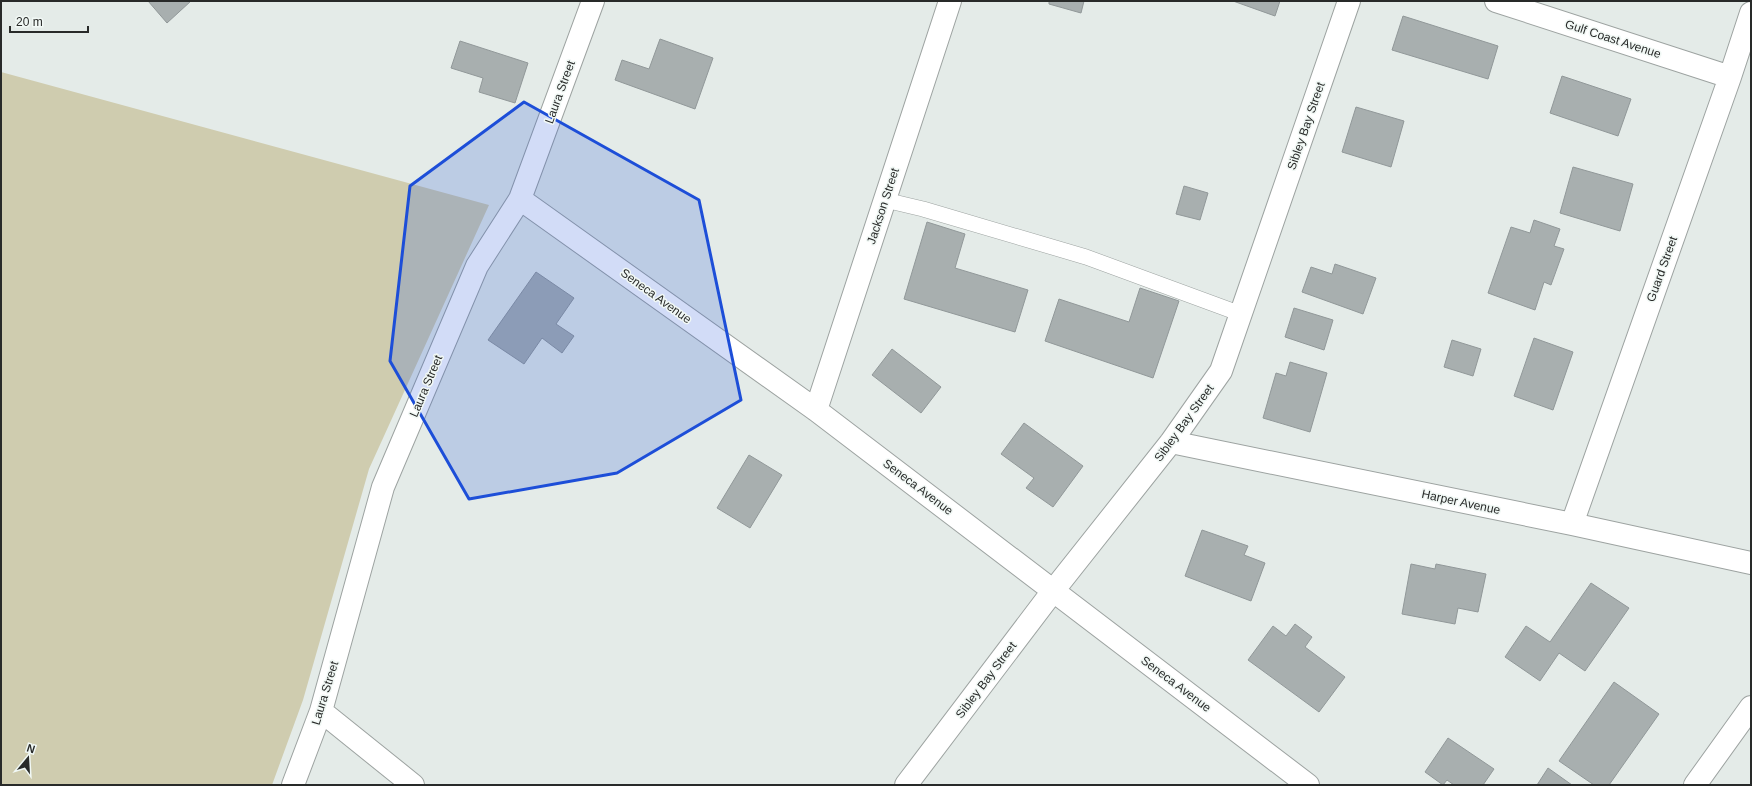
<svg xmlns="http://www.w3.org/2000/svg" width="1752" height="786" font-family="Helvetica,sans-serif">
	<rect width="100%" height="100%" fill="#e4ebe8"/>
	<path fill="#cfccaf" d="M 1,72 L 489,205 L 369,469 L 303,700 L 272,785 L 1,785 Z"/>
	<path fill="#a8afaf" stroke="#919899" d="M 148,1 L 191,1 L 167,23 Z
		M 1049,1 L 1084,1 L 1081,13 L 1049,4 Z
		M 1233,1 L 1280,1 L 1275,16 Z
		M 1403,16 L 1498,46 L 1488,79 L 1392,50 Z
		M 660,39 L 713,58 L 695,109 L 615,80 L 622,60 L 649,69 Z
		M 460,41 L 528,63 L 515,103 L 479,92 L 483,78 L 451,68 Z
		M 1562,76 L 1631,99 L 1618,136 L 1550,113 Z
		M 1356,107 L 1404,121 L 1391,167 L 1342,152 Z
		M 1573,167 L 1633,184 L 1620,231 L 1560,213 Z
		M 1184,186 L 1208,193 L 1200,220 L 1176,214 Z
		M 1534,220 L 1560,229 L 1554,246 L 1564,249 L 1551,285 L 1544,282 L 1535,310 L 1488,293 L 1511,227 L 1530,233 Z
		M 927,222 L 965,234 L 955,268 L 1028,290 L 1015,332 L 904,299 Z
		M 1335,264 L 1376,278 L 1363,314 L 1302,292 L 1311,267 L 1332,274 Z
		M 536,272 L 574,298 L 556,324 L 574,336 L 562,353 L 542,338 L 524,364 L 488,340 Z
		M 1140,288 L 1179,301 L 1153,378 L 1045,341 L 1059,299 L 1129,322 Z
		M 1294,308 L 1333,320 L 1324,350 L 1285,337 Z
		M 1534,338 L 1573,352 L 1553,410 L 1514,396 Z
		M 1452,340 L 1481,349 L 1473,376 L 1444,367 Z
		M 892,349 L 941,387 L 921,413 L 872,375 Z
		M 1290,362 L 1327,373 L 1310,432 L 1263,418 L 1276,373 L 1286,376 Z
		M 1024,423 L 1083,466 L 1053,507 L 1026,488 L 1034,478 L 1001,454 Z
		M 749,455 L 782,475 L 750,528 L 717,508 Z
		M 1202,530 L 1248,546 L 1244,555 L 1265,563 L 1251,601 L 1185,576 Z
		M 1411,564 L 1435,569 L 1436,564 L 1486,574 L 1478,612 L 1458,608 L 1455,624 L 1402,614 Z
		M 1591,583 L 1629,608 L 1585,671 L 1559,653 L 1540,681 L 1505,657 L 1526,626 L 1550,642 Z
		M 1295,624 L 1312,637 L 1305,647 L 1345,677 L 1319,712 L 1248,660 L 1273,626 L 1286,636 Z
		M 1614,682 L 1659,714 L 1609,785 L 1594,785 L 1559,761 Z
		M 1448,738 L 1494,769 L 1483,785 L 1454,785 L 1447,780 L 1443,785 L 1425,772 Z
		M 1548,768 L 1572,785 L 1537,785 Z"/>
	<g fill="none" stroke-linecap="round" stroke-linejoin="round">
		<defs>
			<path id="lane" d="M 885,200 L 923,209 L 1086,257 L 1241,314"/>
			<path id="street" d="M 1496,1 L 1730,77
				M 520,199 L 816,410 L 1308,785
				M 816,410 L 950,1
				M 1171,442 L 1572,524 L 1751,563
				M 1572,524 L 1730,77 L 1751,13
				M 321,711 L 413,785
				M 293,785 L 321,711 L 383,487 L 477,266 L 520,199 L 593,1
				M 906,785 L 1053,591 L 1171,442 L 1221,371 L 1349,1
				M 1695,785 L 1751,707"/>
		</defs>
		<use href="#lane" stroke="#9da3a1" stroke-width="16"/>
		<use href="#street" stroke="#9da3a1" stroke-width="24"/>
		<use href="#lane" stroke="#fff" stroke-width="15"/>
		<use href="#street" stroke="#fff" stroke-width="22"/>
	</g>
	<path fill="#1d4ed8" fill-opacity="0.2" stroke="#1d4ed8" stroke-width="3" stroke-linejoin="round" d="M 524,102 L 699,200 L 741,400 L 617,473 L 469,499 L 390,361 L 410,186 Z"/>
	<g text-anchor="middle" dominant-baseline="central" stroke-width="3" stroke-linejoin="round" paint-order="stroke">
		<g font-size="12" fill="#282a29" stroke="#f1f8f5">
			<text transform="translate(1613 39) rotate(18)">Gulf Coast Avenue</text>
			<text transform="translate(560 92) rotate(-70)">Laura Street</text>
			<text transform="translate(1306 126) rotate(-71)">Sibley Bay Street</text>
			<text transform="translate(883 206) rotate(-72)">Jackson Street</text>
			<text transform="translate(1662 269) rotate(-70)">Guard Street</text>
			<text transform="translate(656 296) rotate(36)">Seneca Avenue</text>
			<text transform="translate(426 386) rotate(-67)">Laura Street</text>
			<text transform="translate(1184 423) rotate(-54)">Sibley Bay Street</text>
			<text transform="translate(918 487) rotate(37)">Seneca Avenue</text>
			<text transform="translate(1461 502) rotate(12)">Harper Avenue</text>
			<text transform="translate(986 680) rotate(-53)">Sibley Bay Street</text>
			<text transform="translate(1176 684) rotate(37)">Seneca Avenue</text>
			<text transform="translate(325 693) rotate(-73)">Laura Street</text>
		</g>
	</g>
	<rect width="1752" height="786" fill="none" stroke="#282a29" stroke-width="4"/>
	<g transform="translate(28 758) rotate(18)" stroke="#f1f8f5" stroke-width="3" paint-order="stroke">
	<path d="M0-3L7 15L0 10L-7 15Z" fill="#282a29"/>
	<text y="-6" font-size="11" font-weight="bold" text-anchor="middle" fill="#282a29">N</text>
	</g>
	<path d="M10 26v6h78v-6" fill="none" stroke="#282a29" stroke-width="2"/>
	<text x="16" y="26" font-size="12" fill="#282a29" stroke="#f1f8f5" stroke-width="3" paint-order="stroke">20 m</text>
</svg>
